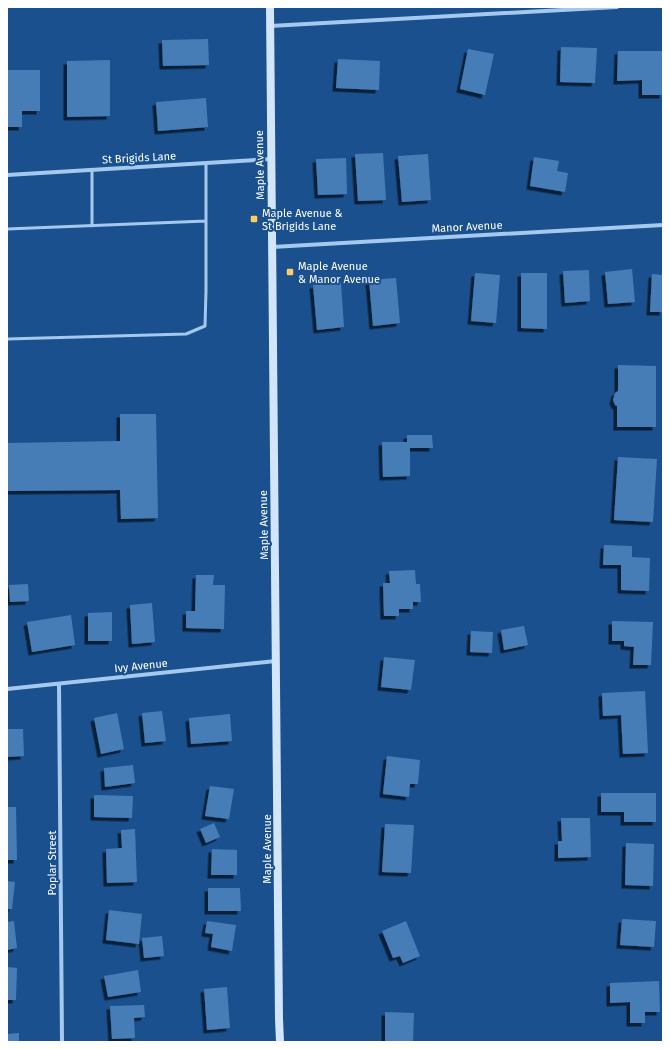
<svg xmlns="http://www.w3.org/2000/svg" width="670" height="1049" font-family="'Fira Sans',sans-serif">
	<defs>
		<filter id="shadow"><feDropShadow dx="-3.5" dy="3.5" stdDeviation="0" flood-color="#0009"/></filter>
	</defs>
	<rect width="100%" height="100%" fill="#19508d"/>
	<path fill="#467db7" filter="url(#shadow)" d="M 208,39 L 209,65 L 163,66 L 162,40 Z
		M 561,47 L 597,48 L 595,83 L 560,82 Z
		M 468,49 L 494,54 L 485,95 L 460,89 Z
		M 618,51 L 663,51 L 663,95 L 642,95 L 642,80 L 617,81 Z
		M 338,59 L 380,61 L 379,90 L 336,88 Z
		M 110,60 L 110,116 L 67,117 L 67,61 Z
		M 7,70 L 40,70 L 40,111 L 22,111 L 22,127 L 7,127 Z
		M 206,98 L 208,127 L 158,131 L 156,102 Z
		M 383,153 L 386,200 L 358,201 L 355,154 Z
		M 428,154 L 431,200 L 402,202 L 398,156 Z
		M 534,157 L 559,161 L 557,171 L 568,173 L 565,192 L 530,186 Z
		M 346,158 L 347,194 L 318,195 L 316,159 Z
		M 632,269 L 635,302 L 608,304 L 605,272 Z
		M 589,270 L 590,301 L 565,303 L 563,271 Z
		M 475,273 L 500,275 L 496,323 L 471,321 Z
		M 521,273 L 547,273 L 547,329 L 521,328 Z
		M 652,274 L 663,275 L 663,312 L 650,312 Z
		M 396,278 L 400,323 L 373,326 L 369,280 Z
		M 341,283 L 344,327 L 317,330 L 313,285 Z
		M 618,365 L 656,366 L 656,427 L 617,427 L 617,406 L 615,405 L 613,400 L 615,393 L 618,391 Z
		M 120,414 L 156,414 L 158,518 L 121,519 L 120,490 L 7,491 L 7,443 L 120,441 Z
		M 407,435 L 432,435 L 433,448 L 410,448 L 410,476 L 383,477 L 382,442 L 407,442 Z
		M 618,457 L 657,459 L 653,522 L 614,520 Z
		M 604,545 L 632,546 L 632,557 L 650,558 L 649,591 L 621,590 L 621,565 L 603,565 Z
		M 415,570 L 416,584 L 420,584 L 421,602 L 413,602 L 413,609 L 399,609 L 399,616 L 384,616 L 383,583 L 390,583 L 389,571 Z
		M 196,575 L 214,575 L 213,585 L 225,585 L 224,629 L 186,628 L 186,611 L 195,611 Z
		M 28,584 L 29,601 L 10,602 L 9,585 Z
		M 152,603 L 155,642 L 132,644 L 130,605 Z
		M 112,612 L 112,641 L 88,641 L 88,613 Z
		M 71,615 L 75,645 L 32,652 L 27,622 Z
		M 612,621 L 653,622 L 651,665 L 633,665 L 634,647 L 624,646 L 624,641 L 612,641 Z
		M 524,626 L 528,645 L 504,650 L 501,630 Z
		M 471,631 L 493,632 L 492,653 L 470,652 Z
		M 384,657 L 415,660 L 411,690 L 381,687 Z
		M 645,691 L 648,753 L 623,754 L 621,715 L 603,716 L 602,693 Z
		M 162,711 L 166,741 L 145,743 L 142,713 Z
		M 117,713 L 124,749 L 101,754 L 94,718 Z
		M 230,714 L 232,741 L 191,744 L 189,718 Z
		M 7,729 L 23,729 L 24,756 L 7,757 Z
		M 387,756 L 420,760 L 418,784 L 410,784 L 409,797 L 383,794 Z
		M 133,765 L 135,783 L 105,787 L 104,768 Z
		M 210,786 L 234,789 L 229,819 L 205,816 Z
		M 601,793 L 656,793 L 656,822 L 624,822 L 624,812 L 601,812 Z
		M 94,795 L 133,796 L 132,818 L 94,817 Z
		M 7,807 L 16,807 L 17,860 L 7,860 Z
		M 561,818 L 590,818 L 591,857 L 558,858 L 558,841 L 562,841 Z
		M 214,823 L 220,837 L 206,843 L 200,829 Z
		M 385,824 L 414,825 L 411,873 L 382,872 Z
		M 135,829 L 137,882 L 107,883 L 106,849 L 122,848 L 121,830 Z
		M 626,843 L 654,844 L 653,886 L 625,885 Z
		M 212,849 L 237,850 L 237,875 L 211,875 Z
		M 7,881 L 15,882 L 12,909 L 7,909 Z
		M 208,888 L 240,888 L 241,911 L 208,911 Z
		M 109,910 L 142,914 L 139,944 L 106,940 Z
		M 622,919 L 656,921 L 654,947 L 620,945 Z
		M 14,921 L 17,948 L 7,950 L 7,922 Z
		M 207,921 L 236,925 L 232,951 L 211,947 L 213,934 L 205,933 Z
		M 406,921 L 420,956 L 403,963 L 400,956 L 393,958 L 382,931 Z
		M 162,936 L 164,956 L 144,958 L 142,938 Z
		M 7,967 L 17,968 L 16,1000 L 7,1000 Z
		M 138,970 L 141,992 L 108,997 L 104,976 Z
		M 659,981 L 660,1012 L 645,1012 L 645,1023 L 630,1023 L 630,1002 L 610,1003 L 610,983 Z
		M 227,987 L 230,1028 L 207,1030 L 204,989 Z
		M 144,1005 L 145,1017 L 134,1018 L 135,1038 L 112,1039 L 110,1006 Z
		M 385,1012 L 414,1013 L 413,1042 L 385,1042 Z
		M 19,1033 L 19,1042 L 7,1042 L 7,1034 Z"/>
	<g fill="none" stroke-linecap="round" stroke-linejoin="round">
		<path stroke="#a5c9ee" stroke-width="3" d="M 92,170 L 92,226
			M 7,229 L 206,221
			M 7,339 L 186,334 L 205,326 L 206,291 L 206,163"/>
		<path stroke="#a5c9ee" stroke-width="4" d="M 270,26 L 617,7
			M 7,175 L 271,159
			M 272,247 L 663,225
			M 59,684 L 62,1042
			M 7,689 L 276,661"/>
		<path stroke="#d2e5fa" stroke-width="8" d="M 270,7 L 279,1019 L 280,1042"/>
	</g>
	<g fill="#ffcb62" stroke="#19508d" stroke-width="1.5">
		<rect x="250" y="215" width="8" height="8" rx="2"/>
		<rect x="286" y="268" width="8" height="8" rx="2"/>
	</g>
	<g text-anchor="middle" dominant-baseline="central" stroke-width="4" stroke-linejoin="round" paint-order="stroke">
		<g font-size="11" fill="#fff" stroke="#19508d">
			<text transform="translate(139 158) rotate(-3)">St Brigids Lane</text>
			<text transform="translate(260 165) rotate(-91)">Maple Avenue</text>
			<text transform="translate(467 227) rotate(-3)">Manor Avenue</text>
			<text transform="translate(264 525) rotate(-91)">Maple Avenue</text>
			<text transform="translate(141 666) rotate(-6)">Ivy Avenue</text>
			<text transform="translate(267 849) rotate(-90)">Maple Avenue</text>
			<text transform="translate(52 863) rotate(-90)">Poplar Street</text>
		</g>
		<g font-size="11" fill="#fff" stroke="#19508d" text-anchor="start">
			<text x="262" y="213">Maple Avenue &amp;<tspan x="262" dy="13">St Brigids Lane</tspan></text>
			<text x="298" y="266">Maple Avenue<tspan x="298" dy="13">&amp; Manor Avenue</tspan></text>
		</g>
	</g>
	<rect width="670" height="1049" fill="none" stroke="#ffffff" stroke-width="16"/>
</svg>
